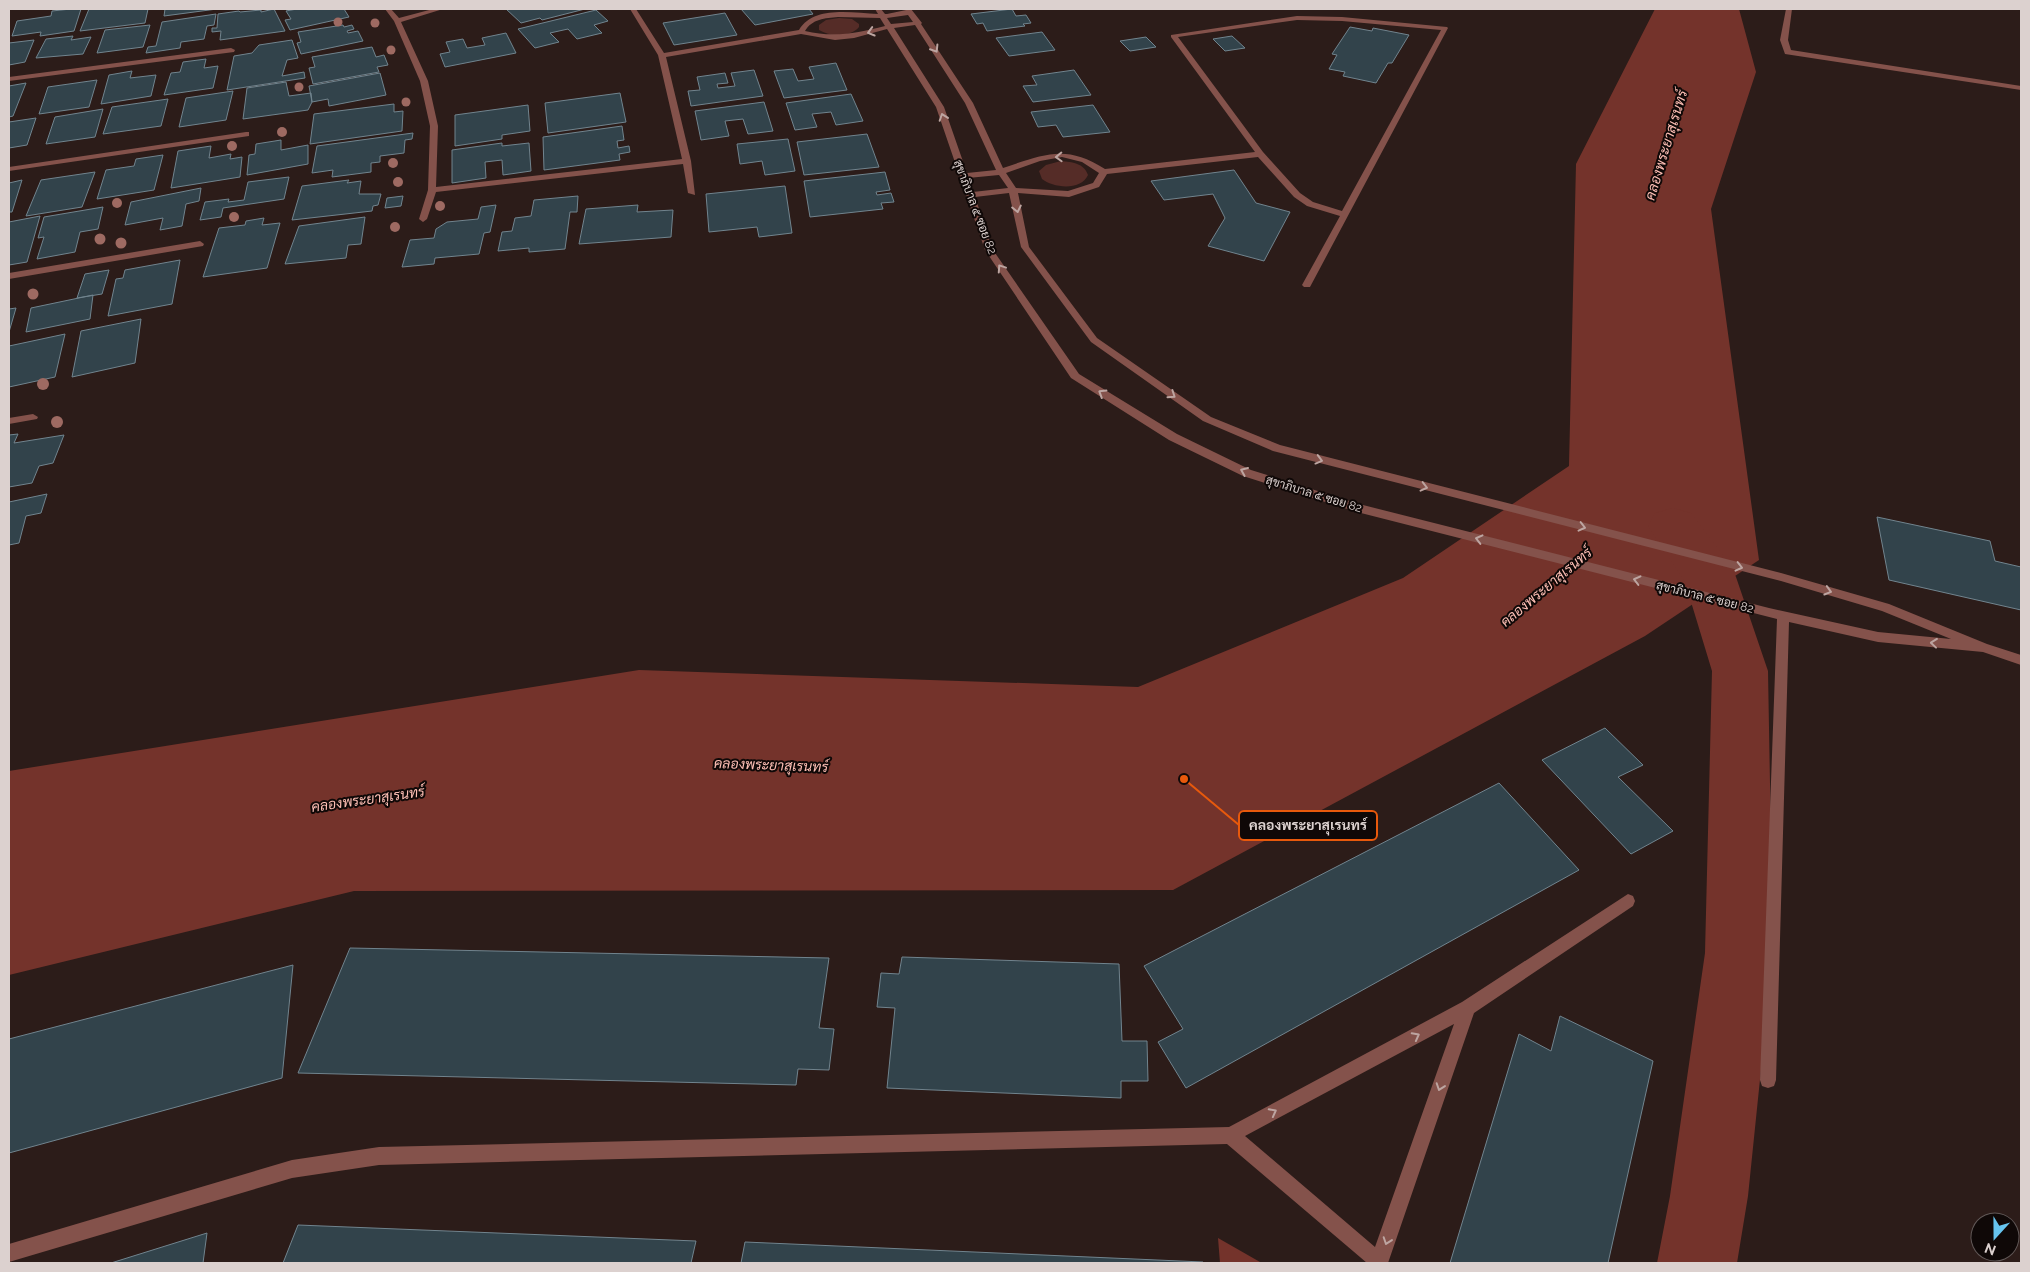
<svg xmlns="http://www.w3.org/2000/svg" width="2030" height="1272" font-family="Raleway,Sarabun,sans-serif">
	<rect width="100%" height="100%" fill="#2c1c19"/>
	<path fill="#552c27" d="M 839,18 L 852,19 L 859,24 L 859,27 C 851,37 830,37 819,30 L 819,25 L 826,20 Z
		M 1061,161 C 1072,162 1084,163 1088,175 C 1081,191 1053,188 1042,179 L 1039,171 L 1046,165 Z"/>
	<path fill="#74332b" d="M 1655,9 L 1739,9 L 1756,72 L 1711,209 L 1759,560 L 1645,636 L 1173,890 L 354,891 L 9,975 L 9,771 L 639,670 L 1138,687 L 1403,578 L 1569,466 L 1576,164 Z
		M 1218,1238 L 1260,1262 L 1261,1263 L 1220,1263 Z"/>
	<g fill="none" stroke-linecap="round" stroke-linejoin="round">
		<path fill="#74332b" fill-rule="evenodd" d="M 1673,508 L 1691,513 L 1729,563 L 1736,577 L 1768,671 L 1773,953 L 1748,1196 L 1737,1263 L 1657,1263 L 1670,1196 L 1705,953 L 1712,671 L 1685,582 L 1648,526 L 1655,513 Z"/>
	</g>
	<path fill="#32434b" stroke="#71848e" d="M 71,9 L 81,9 L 74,31 L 40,36 L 41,32 L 12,36 L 17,21 L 51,16 L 52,11 Z
		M 89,9 L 148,9 L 145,23 L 80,31 Z
		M 165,9 L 217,9 L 164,16 Z
		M 274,9 L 285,31 L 220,40 L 221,31 L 212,32 L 212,28 L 217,28 L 218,14 L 239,11 L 240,12 L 261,10 L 261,12 Z
		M 297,9 L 344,9 L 349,17 L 290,30 L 285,20 L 291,19 L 286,11 Z
		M 506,9 L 585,9 L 542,20 L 540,18 L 521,23 Z
		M 741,9 L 809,9 L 813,14 L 755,25 Z
		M 1012,9 L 1016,16 L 1026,15 L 1031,23 L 1023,24 L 1025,26 L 987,31 L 983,23 L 977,24 L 971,14 Z
		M 596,10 L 608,21 L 594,25 L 602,33 L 577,39 L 568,29 L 550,33 L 559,42 L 535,48 L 518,29 Z
		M 725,13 L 737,35 L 674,45 L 663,23 Z
		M 216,14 L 214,25 L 207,26 L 204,39 L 181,42 L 180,48 L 146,53 L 148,47 L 156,46 L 162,22 Z
		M 150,25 L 143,47 L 97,53 L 105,30 Z
		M 343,25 L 344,27 L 352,25 L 354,29 L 347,31 L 348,33 L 358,31 L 363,41 L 301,54 L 297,43 L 301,42 L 298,32 Z
		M 1350,27 L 1372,31 L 1373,28 L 1409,35 L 1392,63 L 1388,63 L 1376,83 L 1343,76 L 1345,72 L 1329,69 L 1337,55 L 1332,54 Z
		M 1042,32 L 1055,50 L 1009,56 L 996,38 Z
		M 506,33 L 516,53 L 445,67 L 440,54 L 450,52 L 446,42 L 463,39 L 467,48 L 485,45 L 482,38 Z
		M 73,36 L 71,40 L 91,37 L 83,54 L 36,58 L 46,39 Z
		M 1232,36 L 1245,48 L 1225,51 L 1213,39 Z
		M 1146,37 L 1156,47 L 1130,51 L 1120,41 Z
		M 34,40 L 25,62 L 9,65 L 9,43 Z
		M 292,40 L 298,58 L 287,60 L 282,76 L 304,72 L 305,78 L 227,90 L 234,56 L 252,53 L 259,45 Z
		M 372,47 L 376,57 L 384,55 L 388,65 L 377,67 L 379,72 L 313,84 L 309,68 L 315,67 L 312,57 Z
		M 206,59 L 204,68 L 218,66 L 213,88 L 164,95 L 171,73 L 180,72 L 183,62 Z
		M 836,63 L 847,90 L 784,98 L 774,71 L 793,69 L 798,81 L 814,79 L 809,67 Z
		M 754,70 L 763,96 L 691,106 L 688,91 L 700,90 L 697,77 L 725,73 L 728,83 L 717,84 L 718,88 L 735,86 L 731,73 Z
		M 1074,70 L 1091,95 L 1033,102 L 1023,86 L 1037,85 L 1032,76 Z
		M 132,71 L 130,78 L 156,75 L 151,96 L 101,104 L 109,75 Z
		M 380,73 L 386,95 L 329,106 L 328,99 L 312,102 L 309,86 Z
		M 97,80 L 89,107 L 39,114 L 48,87 Z
		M 286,82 L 289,96 L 311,93 L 312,102 L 308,110 L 243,119 L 247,88 Z
		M 26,83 L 13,116 L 9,117 L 9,86 Z
		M 233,91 L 226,120 L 179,127 L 186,98 Z
		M 620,93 L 626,122 L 548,133 L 545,103 Z
		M 851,94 L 863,121 L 836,125 L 831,112 L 812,114 L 817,127 L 795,130 L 786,103 Z
		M 168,99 L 161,126 L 103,134 L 112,107 Z
		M 764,102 L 773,131 L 748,134 L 743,119 L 725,121 L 729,136 L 701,140 L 695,111 Z
		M 394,104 L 394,112 L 403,111 L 402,131 L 310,144 L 314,114 Z
		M 528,105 L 530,131 L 502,135 L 502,139 L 455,146 L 455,115 Z
		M 1093,105 L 1110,132 L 1063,137 L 1056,125 L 1038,127 L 1031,112 Z
		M 103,109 L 95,137 L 46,144 L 55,117 Z
		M 36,118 L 27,145 L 9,148 L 9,122 Z
		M 622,126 L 624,140 L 617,141 L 618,148 L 629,146 L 630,152 L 619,154 L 620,160 L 544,170 L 543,137 Z
		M 413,133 L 412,139 L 405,140 L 404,153 L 380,156 L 380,162 L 371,163 L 371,172 L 332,177 L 333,170 L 312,173 L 317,146 Z
		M 867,134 L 879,167 L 804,175 L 797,142 Z
		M 788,139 L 795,171 L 765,175 L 762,161 L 740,164 L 737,144 Z
		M 281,140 L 281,150 L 308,145 L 308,164 L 247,175 L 249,155 L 255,154 L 256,144 Z
		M 502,143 L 502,146 L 529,143 L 531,171 L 503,175 L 502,160 L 485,162 L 486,178 L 452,183 L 452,150 Z
		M 211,146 L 209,158 L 231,154 L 230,159 L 242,157 L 240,177 L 171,188 L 178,151 Z
		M 163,155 L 154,190 L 97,199 L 106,170 L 134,166 L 136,159 Z
		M 1234,170 L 1256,203 L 1290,212 L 1264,261 L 1208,246 L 1225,218 L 1213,194 L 1164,200 L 1151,181 Z
		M 95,172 L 82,207 L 26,216 L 41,180 Z
		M 885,172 L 890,190 L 876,192 L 877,195 L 891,193 L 894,202 L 881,203 L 883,209 L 810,217 L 804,181 Z
		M 289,177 L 284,199 L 223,208 L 221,217 L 200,220 L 205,202 L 229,199 L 228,202 L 244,200 L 248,182 Z
		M 22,180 L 12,212 L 9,212 L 9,183 Z
		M 349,180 L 347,183 L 361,181 L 359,194 L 381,194 L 378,205 L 373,206 L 372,211 L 292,220 L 302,186 Z
		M 785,186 L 792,233 L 759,237 L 757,227 L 709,232 L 706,194 Z
		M 201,188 L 199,201 L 186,204 L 182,226 L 160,230 L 163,218 L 125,225 L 131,202 Z
		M 403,196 L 401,206 L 385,208 L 387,198 Z
		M 578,196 L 577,212 L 570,212 L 565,249 L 529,252 L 529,248 L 498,251 L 502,232 L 512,231 L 515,218 L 531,216 L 534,200 Z
		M 496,205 L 490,232 L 484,233 L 479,254 L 435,258 L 434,264 L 402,267 L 410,240 L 434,238 L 436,229 L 447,222 L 478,219 L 481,207 Z
		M 638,205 L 637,212 L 673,210 L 671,237 L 579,244 L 586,209 Z
		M 103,207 L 98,229 L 80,232 L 75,252 L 37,259 L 44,237 L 38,238 L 44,217 Z
		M 40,216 L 27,262 L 9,265 L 9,222 Z
		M 365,217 L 361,244 L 348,245 L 346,258 L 285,264 L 299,226 Z
		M 264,218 L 262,225 L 280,223 L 267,268 L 203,277 L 219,228 L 245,225 L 246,221 Z
		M 180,260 L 172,304 L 108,316 L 116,279 L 123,278 L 125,270 Z
		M 109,270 L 102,294 L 77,298 L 85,274 Z
		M 93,295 L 90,319 L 26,332 L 31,308 Z
		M 16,308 L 9,332 L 9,309 Z
		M 141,319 L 135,363 L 72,377 L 81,331 Z
		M 65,334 L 55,377 L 9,387 L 9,346 Z
		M 18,434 L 14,443 L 64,435 L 53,463 L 39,466 L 32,483 L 9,487 L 9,435 Z
		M 47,494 L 41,513 L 26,516 L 19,543 L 9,545 L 9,502 Z
		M 1877,517 L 1990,541 L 1995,561 L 2021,567 L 2021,610 L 1889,580 Z
		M 1605,728 L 1643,765 L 1618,777 L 1673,831 L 1631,854 L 1542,760 Z
		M 1499,783 L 1579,870 L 1186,1088 L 1158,1042 L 1183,1029 L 1144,966 Z
		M 350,948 L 829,958 L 819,1028 L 834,1029 L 829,1070 L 798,1069 L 796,1085 L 298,1073 Z
		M 902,957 L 1119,964 L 1122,1041 L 1147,1041 L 1148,1081 L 1121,1081 L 1121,1098 L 887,1088 L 895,1008 L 877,1007 L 881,973 L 899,974 Z
		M 293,965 L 282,1078 L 9,1153 L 9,1039 Z
		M 1560,1016 L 1653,1061 L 1608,1263 L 1450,1263 L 1519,1034 L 1551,1051 Z
		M 298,1225 L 696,1241 L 691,1263 L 283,1263 Z
		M 207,1233 L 203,1263 L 111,1263 Z
		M 745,1242 L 1203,1262 L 1203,1263 L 741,1263 Z"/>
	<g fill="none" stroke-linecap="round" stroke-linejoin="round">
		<path fill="#84524b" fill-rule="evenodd" d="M 385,9 L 391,9 L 399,18 L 433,9 L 443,9 L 401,22 L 428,81 L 438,126 L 436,187 L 682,159 L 658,55 L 630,9 L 636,9 L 664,53 L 799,30 C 814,5 852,13 878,14 L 875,9 L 881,9 L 885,14 L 887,14 L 911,9 L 922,23 L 921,24 L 973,103 L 1003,168 C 1045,154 1066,144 1105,169 L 1255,152 L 1171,37 L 1171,35 L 1297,16 L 1342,17 L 1447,27 L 1448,28 L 1310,287 L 1304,287 L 1302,285 L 1340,216 L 1307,206 L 1294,197 L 1258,157 L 1107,174 L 1099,187 L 1069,197 L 1018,193 L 1029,247 L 1097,338 L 1211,417 L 1280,445 L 1781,573 L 1889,604 L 1987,644 L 2021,655 L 2021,665 L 1983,652 L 1878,642 L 1789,622 L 1776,1080 L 1774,1086 L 1768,1088 L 1762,1086 L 1760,1080 L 1777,619 L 1357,512 L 1243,476 L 1169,440 L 1071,378 L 985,250 L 936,107 L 887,29 L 854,38 L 835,40 L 801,34 L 666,57 L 691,161 L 695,195 L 688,193 L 683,164 L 436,192 L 427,219 L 423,222 L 419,219 L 428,190 L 430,126 L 420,81 L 394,21 ZM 908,15 L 913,22 L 891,24 L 887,18 ZM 838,17 L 880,18 L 885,26 C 857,33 834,38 805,31 C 812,19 825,18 838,17 ZM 1297,20 L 1342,21 L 1441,30 L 1342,211 L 1313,202 L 1300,193 L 1263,152 L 1178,37 ZM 915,25 L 965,103 L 996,170 L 967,173 L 944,107 L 894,28 ZM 1062,157 L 1082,162 L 1099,173 L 1093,183 L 1068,191 L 1016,188 L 1006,173 L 1040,161 ZM 999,175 L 1008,188 L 973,192 L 968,178 ZM 1009,193 L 1021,247 L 1091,342 L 1203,421 L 1273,451 L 1781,581 L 1882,611 L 1951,639 L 1878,632 L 1769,608 L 1359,504 L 1251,470 L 1177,434 L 1079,374 L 993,250 L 975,197 Z
			M 1786,9 L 1792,9 L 1788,40 L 1791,50 L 2021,86 L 2021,90 L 1785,54 L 1780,40 Z
			M 231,48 L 235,50 L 234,52 L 9,81 L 9,77 Z
			M 246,132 L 249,132 L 249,136 L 9,171 L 9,167 Z
			M 200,241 L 204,244 L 203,246 L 9,279 L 9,273 Z
			M 33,414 L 38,417 L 37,419 L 9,424 L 9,418 Z
			M 1628,894 L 1633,896 L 1635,901 L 1633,906 L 1474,1013 L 1388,1263 L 1367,1263 L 1227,1144 L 379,1165 L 292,1178 L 9,1262 L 9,1244 L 292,1160 L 379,1147 L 1229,1127 L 1462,1002 ZM 1454,1024 L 1375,1247 L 1245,1136 Z"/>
	</g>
	<g fill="#9e6a62">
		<circle cx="338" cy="22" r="4.5"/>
		<circle cx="375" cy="23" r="4.5"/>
		<circle cx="391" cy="50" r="4.5"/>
		<circle cx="299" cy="87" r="4.5"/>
		<circle cx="406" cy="102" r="4.5"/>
		<circle cx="282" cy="132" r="5"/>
		<circle cx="232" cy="146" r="5"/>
		<circle cx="393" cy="163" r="5"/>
		<circle cx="398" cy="182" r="5"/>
		<circle cx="117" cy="203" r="5"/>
		<circle cx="440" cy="206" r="5"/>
		<circle cx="234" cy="217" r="5"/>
		<circle cx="395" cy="227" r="5"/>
		<circle cx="100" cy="239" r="5.5"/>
		<circle cx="121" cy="243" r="5.5"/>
		<circle cx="33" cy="294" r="5.5"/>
		<circle cx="43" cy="384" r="6"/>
		<circle cx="57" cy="422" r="6"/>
	</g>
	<defs><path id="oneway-chevron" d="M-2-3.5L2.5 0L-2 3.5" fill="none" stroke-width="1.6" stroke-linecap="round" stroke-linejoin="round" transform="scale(1.25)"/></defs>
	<g stroke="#bda5a1">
		<use href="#oneway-chevron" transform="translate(871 32) rotate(164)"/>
		<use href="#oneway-chevron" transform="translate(935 49) rotate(58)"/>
		<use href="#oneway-chevron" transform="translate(943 117) rotate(-109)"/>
		<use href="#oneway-chevron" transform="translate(1059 157) rotate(178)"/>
		<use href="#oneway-chevron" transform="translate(1017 209) rotate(78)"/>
		<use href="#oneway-chevron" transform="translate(1001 268) rotate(-124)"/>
		<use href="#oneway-chevron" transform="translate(1102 393) rotate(-148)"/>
		<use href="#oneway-chevron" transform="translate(1172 395) rotate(34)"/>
		<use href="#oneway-chevron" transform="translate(1319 460) rotate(15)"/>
		<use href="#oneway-chevron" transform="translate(1244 471) rotate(-157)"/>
		<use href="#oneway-chevron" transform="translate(1424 487) rotate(14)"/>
		<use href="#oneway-chevron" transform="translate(1582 527) rotate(14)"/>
		<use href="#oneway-chevron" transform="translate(1479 539) rotate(-166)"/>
		<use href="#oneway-chevron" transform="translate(1739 567) rotate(14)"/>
		<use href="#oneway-chevron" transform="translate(1637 580) rotate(-166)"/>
		<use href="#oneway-chevron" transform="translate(1828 591) rotate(16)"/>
		<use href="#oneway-chevron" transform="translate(1934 643) rotate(-174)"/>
		<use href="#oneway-chevron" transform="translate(1416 1036) rotate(-28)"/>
		<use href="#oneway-chevron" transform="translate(1440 1087) rotate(109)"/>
		<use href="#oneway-chevron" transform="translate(1273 1112) rotate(-28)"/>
		<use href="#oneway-chevron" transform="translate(1387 1241) rotate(109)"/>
	</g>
	<g text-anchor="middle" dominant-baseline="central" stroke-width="4" stroke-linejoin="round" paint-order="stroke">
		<g font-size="12" fill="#dcd1cf" stroke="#0f0807">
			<text transform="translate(975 207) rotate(69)">สุขาภิบาล ๕ ซอย 82</text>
			<text transform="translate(1314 494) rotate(17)">สุขาภิบาล ๕ ซอย 82</text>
			<text transform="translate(1705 597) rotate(14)">สุขาภิบาล ๕ ซอย 82</text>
		</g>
		<g font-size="14" font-style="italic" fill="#febfb5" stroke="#0f0807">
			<text transform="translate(1666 145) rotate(-73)">คลองพระยาสุเรนทร์</text>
			<text transform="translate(1546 587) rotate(-40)">คลองพระยาสุเรนทร์</text>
			<text transform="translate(771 765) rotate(2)">คลองพระยาสุเรนทร์</text>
			<text transform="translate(368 799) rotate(-8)">คลองพระยาสุเรนทร์</text>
		</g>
	</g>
	<path fill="none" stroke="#e8590c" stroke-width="2" d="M1184 779L1239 825"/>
	<circle fill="#e8590c" stroke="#0f0807" stroke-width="2" cx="1184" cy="779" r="5"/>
	<rect fill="#0f0807" stroke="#e8590c" stroke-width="2" x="1239" y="811" width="138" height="29" rx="5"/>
	<g font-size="14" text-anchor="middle" font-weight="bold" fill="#dcd1cf">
		<text x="1308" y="830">คลองพระยาสุเรนทร์</text>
	</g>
	<rect width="2030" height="1272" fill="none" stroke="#dcd1cf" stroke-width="20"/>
	<g transform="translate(1995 1237) rotate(201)"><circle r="24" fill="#0f0807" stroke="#615857"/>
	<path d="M0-4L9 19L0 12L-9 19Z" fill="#66c4ef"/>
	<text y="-8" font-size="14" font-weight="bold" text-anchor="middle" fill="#dcd1cf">N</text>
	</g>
</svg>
